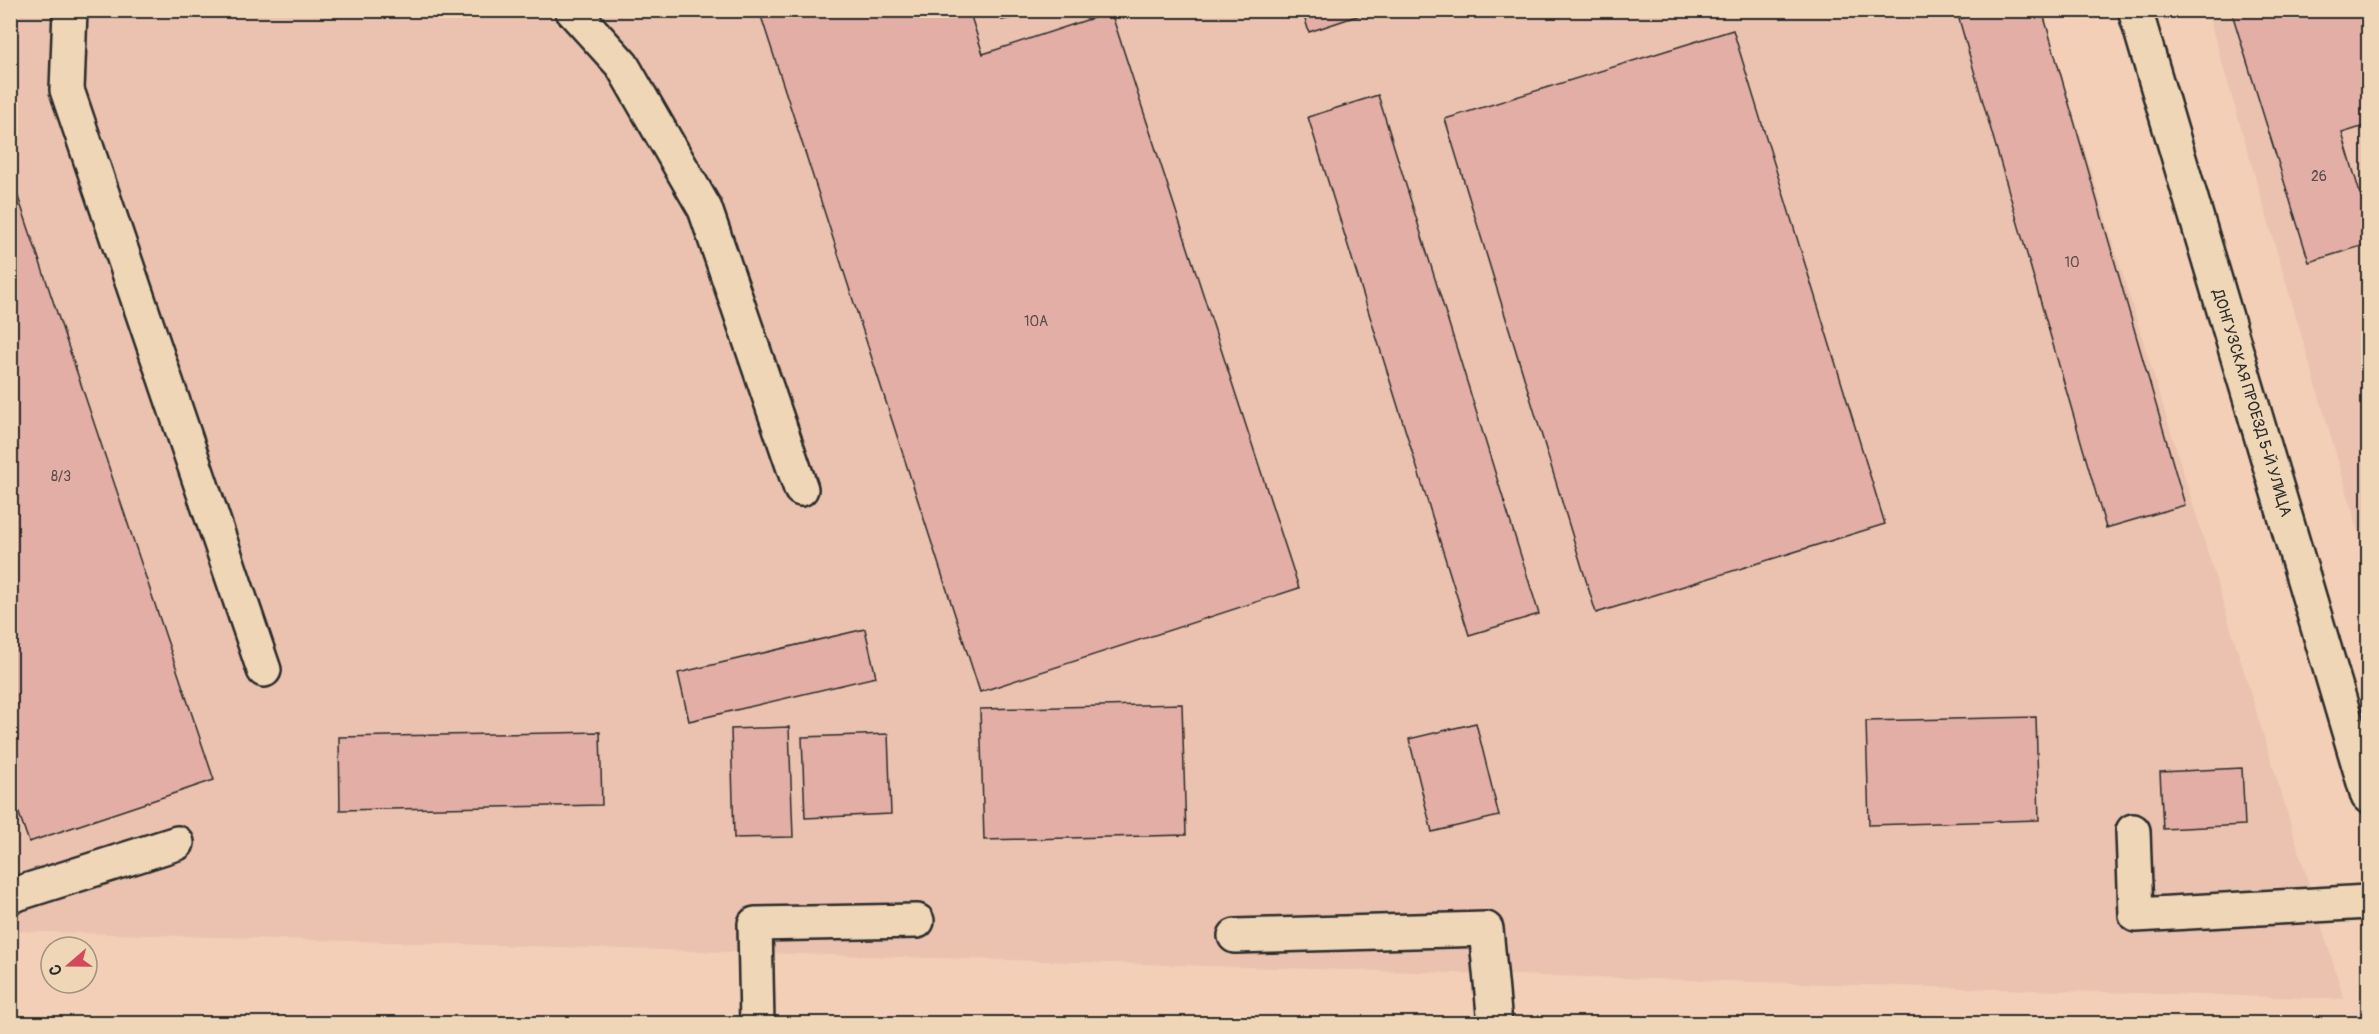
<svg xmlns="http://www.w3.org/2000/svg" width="2379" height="1034" font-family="Pangolin,sans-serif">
	<rect width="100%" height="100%" fill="#f3cfb7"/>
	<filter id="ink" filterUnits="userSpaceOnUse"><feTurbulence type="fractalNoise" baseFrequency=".0167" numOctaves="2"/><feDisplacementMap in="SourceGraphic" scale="12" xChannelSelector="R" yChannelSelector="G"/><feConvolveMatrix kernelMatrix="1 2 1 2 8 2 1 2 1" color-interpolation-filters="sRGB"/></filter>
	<g filter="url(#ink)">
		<path fill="#eac2af" d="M 2042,10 L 2344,999 L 11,931 L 11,11 Z
			M 2207,11 L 2368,11 L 2368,564 Z"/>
		<path fill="#e2aea5" stroke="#2b2b2b" stroke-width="1.5" d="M 759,10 L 969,10 L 983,54 L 1111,12 L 1299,588 L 980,692 Z
			M 1000,10 L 1052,10 L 1002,20 Z
			M 1302,10 L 1375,10 L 1309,32 Z
			M 1987,10 L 2042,10 L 2185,505 L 2106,528 L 1959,19 Z
			M 2231,10 L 2368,10 L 2368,125 L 2342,133 L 2368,220 L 2368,244 L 2309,262 Z
			M 1733,30 L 1885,524 L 1596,613 L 1445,119 Z
			M 1378,95 L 1539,614 L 1469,635 L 1308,117 Z
			M 10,173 L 214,780 L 29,842 L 10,788 Z
			M 865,629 L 876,677 L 689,721 L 678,673 Z
			M 1182,704 L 1186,835 L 984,840 L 980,709 Z
			M 2036,717 L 2039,820 L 1869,825 L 1866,721 Z
			M 1476,723 L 1499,816 L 1432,832 L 1409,739 Z
			M 789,727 L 793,837 L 734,838 L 731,729 Z
			M 600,732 L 602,805 L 340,810 L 339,737 Z
			M 888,734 L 891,814 L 805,818 L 802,737 Z
			M 2242,768 L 2245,825 L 2163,829 L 2160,772 Z"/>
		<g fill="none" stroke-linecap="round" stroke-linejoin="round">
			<defs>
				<path id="minor" d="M 70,10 L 67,90 L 264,670
					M 572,10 L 622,65 L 705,209 L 801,489
					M 2135,10 L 2368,796
					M 2133,831 L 2136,915 L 2368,902
					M 10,896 L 177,843
					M 1235,936 L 1486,929 L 1495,1024
					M 757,1024 L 755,924 L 917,921"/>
			</defs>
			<use href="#minor" stroke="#2b2b2b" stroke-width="38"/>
			<use href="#minor" stroke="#efd6b7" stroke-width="33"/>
		</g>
	</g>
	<g text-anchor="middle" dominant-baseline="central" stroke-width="4.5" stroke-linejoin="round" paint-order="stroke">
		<g font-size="14" fill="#594c4a">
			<text x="2319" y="176">26</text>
			<text x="2072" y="262">10</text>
			<text x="1036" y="321">10А</text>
			<text x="61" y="476">8/3</text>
		</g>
		<g font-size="16" fill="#2b2b2b" stroke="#efd6b7">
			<text transform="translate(2252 403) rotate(73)">ДОНГУЗСКАЯ ПРОЕЗД 5-Й УЛИЦА</text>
		</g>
	</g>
	<rect width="2379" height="1034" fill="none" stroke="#efd6b7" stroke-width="36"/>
	<rect x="18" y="18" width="2343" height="998" fill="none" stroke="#2b2b2b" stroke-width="2" filter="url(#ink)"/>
	<g transform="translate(69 965) rotate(250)"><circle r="28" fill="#efd6b7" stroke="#a1927f" stroke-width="1.5"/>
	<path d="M0-4.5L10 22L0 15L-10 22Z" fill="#d1495b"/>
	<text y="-9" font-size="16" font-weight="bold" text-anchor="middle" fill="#2b2b2b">С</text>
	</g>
</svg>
